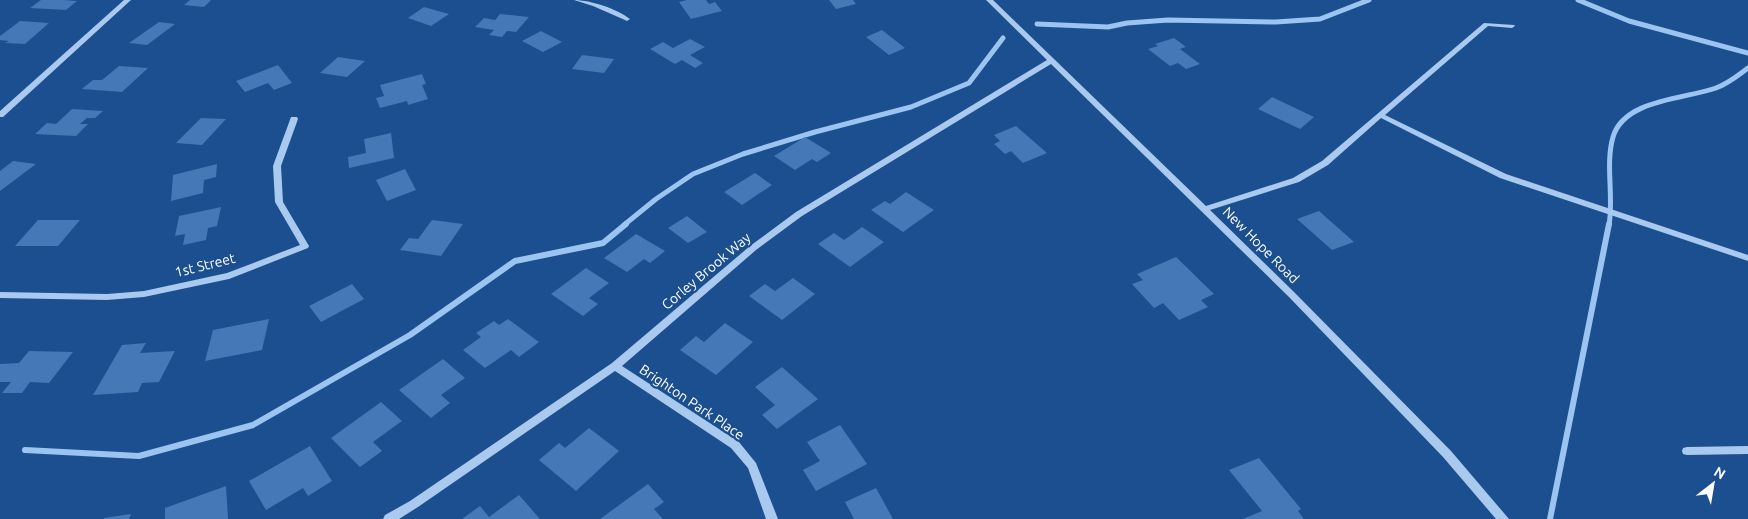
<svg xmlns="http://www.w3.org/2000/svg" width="1748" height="519" font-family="Ubuntu,sans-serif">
	<rect width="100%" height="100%" fill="#1b4f8f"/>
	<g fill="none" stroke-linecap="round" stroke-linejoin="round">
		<path stroke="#9cc4f0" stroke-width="5" d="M 1578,0 L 1629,21 L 1748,53
			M 1037,24 L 1108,27 L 1127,23 L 1168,20 L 1276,22 L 1320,19 L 1369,0
			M 624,225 L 656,199 L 693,174 L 743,154 L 815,132 L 911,107 L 969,83 L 1003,38
			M 1609,225 C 1614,196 1605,165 1613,137 C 1624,99 1686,99 1716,88 C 1729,83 1737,76 1748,68"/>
		<path stroke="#9cc4f0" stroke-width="6" d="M 25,450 L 139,456 L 253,425 L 410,335 L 515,261 L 603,243 L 626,224
			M 1550,519 L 1609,224"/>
	</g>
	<path fill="#4478b7" d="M 41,0 L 63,0 L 77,1 L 66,10 L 30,8 Z
		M 190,0 L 211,0 L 204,7 L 184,5 Z
		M 687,0 L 706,0 L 709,4 L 715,2 L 722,11 L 691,19 L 679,2 Z
		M 829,0 L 853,0 L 856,4 L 836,9 Z
		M 424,7 L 449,14 L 431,26 L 408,18 Z
		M 500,14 L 529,17 L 516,32 L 507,31 L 502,37 L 489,35 L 494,30 L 475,27 L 484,18 L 495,20 Z
		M 20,21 L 49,23 L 25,44 L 5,43 L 9,41 L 0,40 L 0,36 Z
		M 159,22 L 175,24 L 147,45 L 129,43 Z
		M 882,30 L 905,48 L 889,55 L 866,37 Z
		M 541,31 L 562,42 L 543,52 L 522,41 Z
		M 1174,38 L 1186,47 L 1180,49 L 1200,64 L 1186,69 L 1178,63 L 1170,66 L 1148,49 L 1158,46 L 1155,44 Z
		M 690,39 L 705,47 L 690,55 L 703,63 L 695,68 L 682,60 L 675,64 L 650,49 L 663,42 L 673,48 Z
		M 582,55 L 614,59 L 604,73 L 572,69 Z
		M 338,57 L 365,61 L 347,77 L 320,73 Z
		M 278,65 L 292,83 L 274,90 L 268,83 L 245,92 L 236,81 Z
		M 119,66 L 148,68 L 122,92 L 82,89 L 93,80 L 102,80 Z
		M 422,74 L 426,84 L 422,85 L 428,99 L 408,105 L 407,101 L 380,108 L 376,98 L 384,96 L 380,85 Z
		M 1272,97 L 1314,117 L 1300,129 L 1258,109 Z
		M 72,109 L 103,111 L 95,118 L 87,118 L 80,124 L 88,124 L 76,136 L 35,134 L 47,123 L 56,124 Z
		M 201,118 L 226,119 L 202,145 L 176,143 Z
		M 1016,126 L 1047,153 L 1023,163 L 1011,151 L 1005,154 L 994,144 L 1000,141 L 994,135 Z
		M 391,133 L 394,158 L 349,168 L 348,157 L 366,153 L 364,139 Z
		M 805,137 L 831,153 L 817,162 L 812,159 L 795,170 L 774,156 Z
		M 13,161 L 36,164 L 0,191 L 0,171 Z
		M 217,164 L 216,177 L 204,180 L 203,193 L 171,201 L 173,175 Z
		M 405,169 L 416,190 L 387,201 L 376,180 Z
		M 755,173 L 772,185 L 742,205 L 724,192 Z
		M 906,192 L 934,210 L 903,232 L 871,210 L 885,201 L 890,204 Z
		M 221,207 L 217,226 L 208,228 L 206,240 L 183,245 L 185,234 L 175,236 L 179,216 Z
		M 1319,211 L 1354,242 L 1332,250 L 1297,219 Z
		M 687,216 L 707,232 L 688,243 L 668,228 Z
		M 38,220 L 80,220 L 58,246 L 15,246 Z
		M 432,220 L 463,224 L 441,256 L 400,250 L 409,238 L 418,239 Z
		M 862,227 L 884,242 L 850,267 L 818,244 L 834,233 L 844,240 Z
		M 636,234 L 665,251 L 650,263 L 644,259 L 627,272 L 604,258 Z
		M 1176,257 L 1214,294 L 1201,300 L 1208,307 L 1179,320 L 1163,303 L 1154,308 L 1132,284 L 1143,280 L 1137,274 Z
		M 586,268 L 609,283 L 589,298 L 598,304 L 583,316 L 551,294 Z
		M 793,278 L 815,294 L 782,320 L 749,296 L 765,284 L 775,291 Z
		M 352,284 L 364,299 L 321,322 L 309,306 Z
		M 269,319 L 262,350 L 205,361 L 213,330 Z
		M 508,319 L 539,342 L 519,357 L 511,350 L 485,368 L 463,350 L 481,337 L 476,333 L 494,321 L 499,325 Z
		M 725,323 L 753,342 L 716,375 L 680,350 L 696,336 L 704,342 Z
		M 146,343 L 140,353 L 175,351 L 159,382 L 142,383 L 138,392 L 93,395 L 122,345 Z
		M 29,351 L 73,352 L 49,383 L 30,382 L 22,393 L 2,393 L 11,382 L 0,382 L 0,364 L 19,363 Z
		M 443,359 L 465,378 L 441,395 L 450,403 L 431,418 L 399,390 Z
		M 782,367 L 818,399 L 777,429 L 762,415 L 775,405 L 755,387 Z
		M 381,402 L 402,421 L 373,442 L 382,451 L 360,467 L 331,438 Z
		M 840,425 L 867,464 L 816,491 L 803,470 L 820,461 L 807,442 Z
		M 589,428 L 619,451 L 576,491 L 539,460 L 559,443 L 565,448 Z
		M 310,446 L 332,481 L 308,496 L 303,488 L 266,510 L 249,481 Z
		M 1259,458 L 1301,509 L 1298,511 L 1304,519 L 1243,519 L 1262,511 L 1229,470 Z
		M 648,484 L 664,502 L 654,509 L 663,519 L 600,519 Z
		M 226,486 L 228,519 L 165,519 L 165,508 Z
		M 876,488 L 893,519 L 854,519 L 845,502 Z
		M 519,495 L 540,519 L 462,519 L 480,506 L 489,517 Z
		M 131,514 L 129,519 L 104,519 L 104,518 Z"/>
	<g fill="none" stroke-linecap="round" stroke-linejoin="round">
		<path fill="#a9c9ee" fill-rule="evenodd" d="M 124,0 L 131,0 L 3,117 L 0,117 L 0,111 Z
			M 574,0 C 591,0 617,9 630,19 L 627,21 L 625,20 L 593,6 Z
			M 986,0 L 993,0 L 1206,206 L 1293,178 L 1322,161 L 1484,23 L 1514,25 L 1515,26 L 1512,28 L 1488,26 L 1385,115 L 1506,174 L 1748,255 L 1748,261 L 1500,178 L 1381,118 L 1328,165 L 1299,182 L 1210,210 L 1295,293 L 1451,451 L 1509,519 L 1496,519 L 1443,457 L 1289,297 L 1051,64 L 802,216 L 756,250 L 622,366 L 739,442 L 756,463 L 778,519 L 766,519 L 748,468 L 731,448 L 615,371 L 418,507 L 399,519 L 383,519 L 385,515 L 410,501 L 612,363 L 750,246 L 796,212 L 1047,60 Z
			M 291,117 L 297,117 L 298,119 L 281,166 L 283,202 L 309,246 L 308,248 L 229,279 L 144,297 L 107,300 L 0,298 L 0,292 L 107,294 L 144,291 L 227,273 L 300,245 L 275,202 L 273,166 Z
			M 1748,446 L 1748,454 L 1687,455 L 1683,454 L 1682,451 L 1683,448 L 1687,447 Z"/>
	</g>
	<g text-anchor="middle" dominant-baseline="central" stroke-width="4.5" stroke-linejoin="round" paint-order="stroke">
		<g font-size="14" fill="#fff" stroke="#1b4f8f">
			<text transform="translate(1261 245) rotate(45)">New Hope Road</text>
			<text transform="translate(205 265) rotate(-14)">1st Street</text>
			<text transform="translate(706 271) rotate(-40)">Corley Brook Way</text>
			<text transform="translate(692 402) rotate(34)">Brighton Park Place</text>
		</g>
	</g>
	<g transform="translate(1713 484) rotate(31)" stroke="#1b4f8f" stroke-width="4" paint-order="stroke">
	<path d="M0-4L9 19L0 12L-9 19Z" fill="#ffffff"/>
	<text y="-8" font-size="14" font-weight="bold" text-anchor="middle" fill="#ffffff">N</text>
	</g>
</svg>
